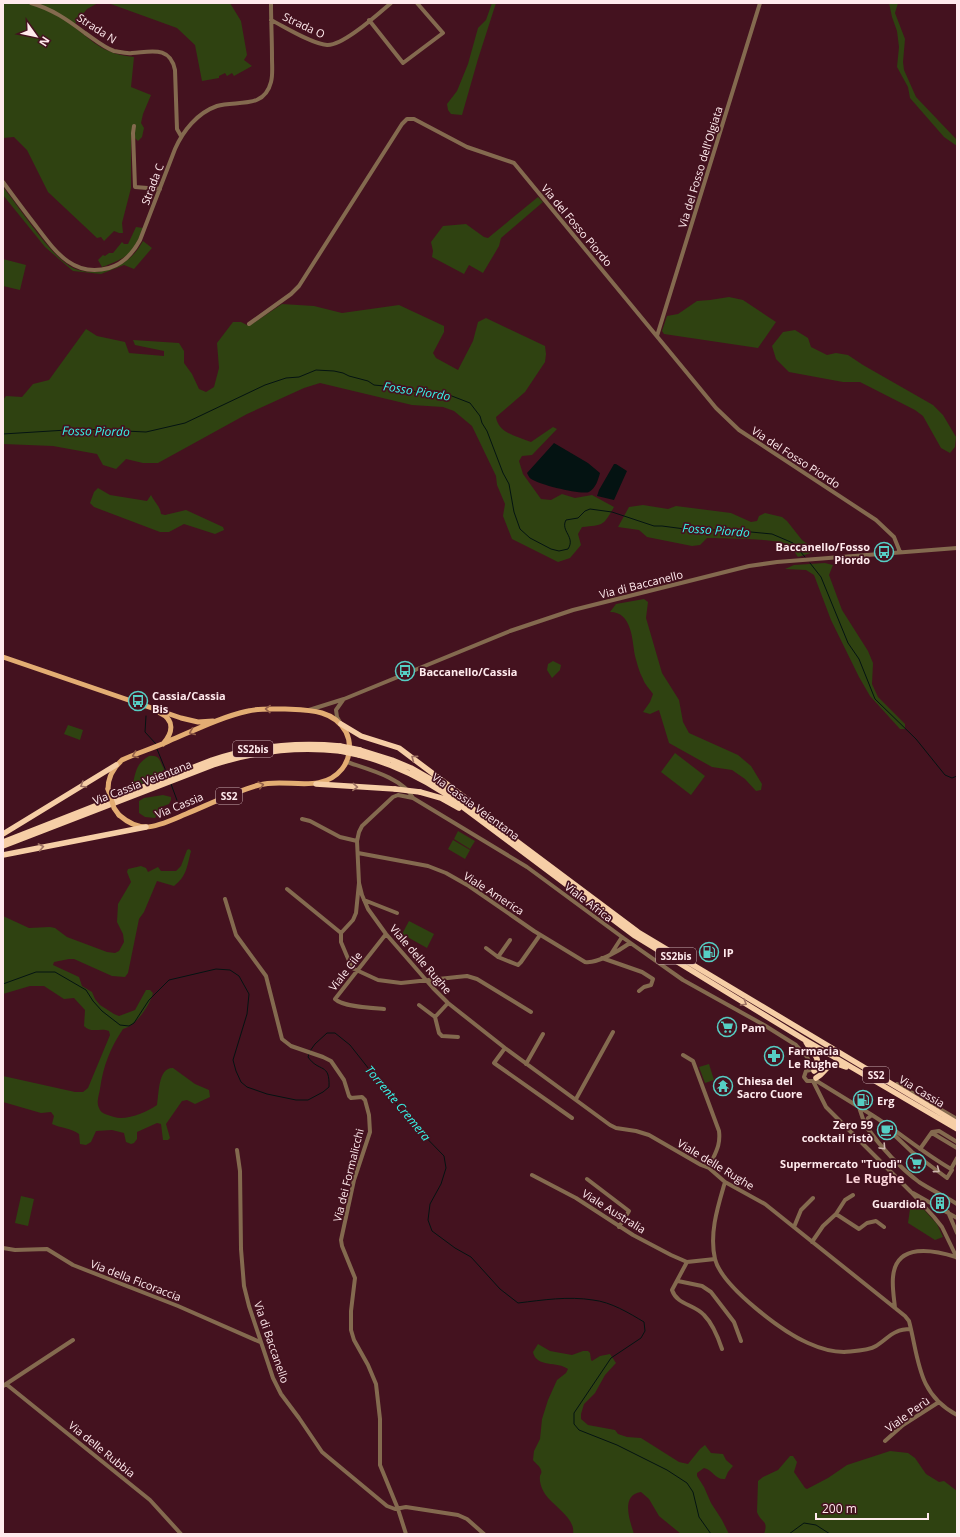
<svg xmlns="http://www.w3.org/2000/svg" width="960" height="1537" font-family="'Open Sans',sans-serif">
	<rect width="100%" height="100%" fill="#44121f"/>
	<path fill="#2f4211" d="M 3,3 L 98,3 L 87,9 L 73,26 C 96,44 104,54 134,57 L 131,87 L 151,95 L 143,114 L 141,123 L 144,128 L 142,137 L 138,141 L 131,134 L 131,188 L 122,223 L 123,233 L 119,233 L 114,231 L 104,241 L 101,237 L 97,238 L 48,192 L 27,150 L 14,137 L 3,138 Z
		M 108,3 L 230,3 L 241,21 L 247,55 L 244,60 L 252,66 L 234,76 L 232,73 L 227,76 L 225,73 L 219,76 L 219,78 L 202,81 L 195,45 L 177,28 Z
		M 492,3 L 496,3 L 478,59 L 462,115 L 451,114 L 448,110 L 447,104 L 457,91 L 468,64 L 478,28 L 486,20 Z
		M 889,3 L 898,3 L 895,13 L 905,39 L 903,62 L 904,70 L 916,97 L 957,140 L 957,146 L 944,137 L 910,98 L 908,87 L 897,67 L 899,47 L 897,31 L 892,17 Z
		M 3,187 C 20,208 51,257 73,268 C 84,273 96,273 106,270 C 124,265 134,257 143,241 L 152,248 L 134,269 L 124,265 L 101,274 L 73,271 L 45,247 L 3,195 Z
		M 538,197 L 543,202 L 501,238 L 499,246 L 483,273 L 469,265 L 464,274 L 432,257 L 433,251 L 431,242 L 443,226 L 466,224 L 484,237 L 488,238 Z
		M 136,227 L 143,228 C 133,254 127,258 102,267 L 98,260 L 103,255 L 105,256 L 109,253 L 113,253 L 122,242 L 124,244 L 128,244 Z
		M 3,259 L 26,265 L 20,290 L 3,286 Z
		M 729,297 L 743,300 L 776,322 L 758,348 L 664,334 L 662,331 L 667,316 L 678,314 L 697,301 L 710,300 Z
		M 282,304 L 314,306 L 342,313 L 399,305 L 444,326 L 444,332 L 433,353 L 436,358 L 458,370 L 473,341 L 478,322 L 486,318 L 545,346 L 546,354 L 545,362 L 525,392 L 496,417 C 498,433 518,437 531,442 L 553,427 L 557,429 L 532,455 L 522,456 L 519,461 L 523,474 L 541,499 L 551,500 L 562,494 L 575,498 L 592,495 L 614,507 C 603,526 604,525 582,527 L 578,534 L 581,545 L 570,558 L 558,562 L 512,539 L 503,516 L 505,504 L 497,485 L 496,476 L 472,426 L 454,411 L 443,407 L 412,405 L 320,383 L 304,388 L 247,414 L 158,463 L 143,463 L 126,459 L 116,469 L 103,465 L 97,454 L 53,446 L 3,444 L 3,400 L 6,396 L 22,397 L 33,384 L 49,380 L 86,329 L 97,336 L 125,342 L 129,353 L 164,356 L 164,351 L 135,345 L 133,340 L 179,343 L 184,351 L 184,363 L 192,374 L 199,389 L 206,392 L 214,387 L 219,368 L 217,343 L 233,322 L 241,322 L 249,326 Z
		M 795,330 L 808,338 L 811,347 L 827,355 L 836,353 L 848,355 L 863,365 L 933,405 L 943,415 L 956,437 L 955,447 L 950,453 L 941,448 L 923,416 L 915,410 L 860,382 L 843,382 L 789,372 L 776,359 L 772,346 L 783,332 Z
		M 98,488 L 110,495 L 147,501 L 151,495 C 155,503 160,506 161,514 L 165,515 L 186,510 L 223,527 L 224,530 L 215,534 L 184,524 L 169,532 L 160,532 L 94,507 L 90,503 L 94,492 Z
		M 643,505 L 668,509 L 676,506 L 731,513 L 751,522 L 757,521 L 759,516 L 765,513 L 782,517 L 787,521 L 802,540 L 813,548 L 814,552 L 798,557 C 795,553 793,547 789,545 C 777,538 724,539 707,538 L 700,545 L 692,546 L 647,537 L 639,530 L 618,527 L 629,507 Z
		M 825,563 L 833,565 L 829,575 L 842,610 L 868,651 L 873,663 L 872,684 L 878,697 L 905,724 L 905,729 L 900,729 L 870,696 L 859,677 L 831,620 L 814,575 L 806,570 L 785,569 L 794,565 Z
		M 644,599 L 648,602 L 646,618 L 662,673 L 679,700 L 683,722 L 689,733 L 738,755 L 751,766 L 762,784 L 761,790 L 756,791 L 745,779 L 732,770 L 712,767 L 669,743 L 659,710 L 650,714 L 643,712 L 650,702 L 653,694 C 650,689 645,685 643,679 C 639,672 637,663 635,656 C 632,639 632,612 610,612 L 616,604 Z
		M 553,661 L 561,665 L 560,670 L 552,678 L 547,670 L 548,664 Z
		M 68,725 L 83,730 L 80,740 L 64,734 Z
		M 675,753 L 705,776 L 691,795 L 661,772 Z
		M 149,756 C 160,755 159,760 164,769 L 162,777 L 138,785 L 133,783 C 136,770 137,763 149,756 Z
		M 163,795 L 171,797 L 171,800 L 169,804 L 158,808 L 158,813 L 155,818 L 145,817 L 139,813 L 139,801 L 144,798 Z
		M 458,831 L 475,841 L 470,849 L 454,839 Z
		M 453,840 L 470,850 L 465,859 L 448,849 Z
		M 189,849 L 191,851 C 187,866 187,876 174,886 L 157,881 L 144,912 L 139,919 L 128,973 L 125,977 L 112,976 L 74,959 L 69,959 L 54,962 L 53,965 L 79,977 L 82,986 L 92,992 L 95,999 L 100,1005 L 114,1014 L 119,1016 L 135,1010 L 146,990 L 150,990 L 153,993 C 150,1005 136,1026 123,1029 C 110,1048 103,1067 100,1089 C 99,1095 96,1102 99,1108 C 101,1114 108,1115 114,1117 C 126,1121 147,1112 157,1105 C 159,1094 158,1067 173,1068 L 195,1084 L 209,1090 L 210,1097 L 195,1104 L 187,1100 L 182,1101 L 166,1124 L 170,1138 L 168,1140 L 163,1140 L 161,1124 L 157,1123 L 137,1132 L 137,1139 L 134,1143 L 131,1144 L 126,1142 L 124,1133 L 112,1130 L 96,1131 L 91,1142 L 86,1145 L 80,1144 L 79,1134 C 71,1128 60,1128 52,1124 L 54,1116 L 51,1112 L 41,1113 L 3,1102 L 3,1076 L 75,1092 L 83,1092 L 88,1088 L 110,1035 L 109,1031 C 101,1027 91,1034 84,1026 L 85,1010 L 74,998 L 64,999 L 44,986 L 30,986 L 3,994 L 3,916 L 29,928 L 50,927 L 55,928 L 67,937 L 107,952 L 115,953 L 119,951 L 124,942 L 123,934 L 117,922 L 118,904 L 131,882 L 127,872 L 128,869 L 141,866 L 146,868 L 148,872 L 158,867 L 161,871 L 176,871 L 181,866 L 187,850 Z
		M 409,921 L 434,934 L 427,948 L 402,934 Z
		M 709,1064 L 714,1080 L 705,1083 L 699,1067 Z
		M 21,1196 L 34,1199 L 28,1226 L 15,1223 Z
		M 916,1201 L 937,1224 L 943,1237 L 935,1240 L 908,1223 L 910,1209 Z
		M 538,1344 L 550,1351 L 572,1355 L 583,1351 L 588,1351 L 590,1353 L 591,1360 L 592,1361 L 600,1356 L 610,1354 L 616,1363 L 605,1375 L 595,1393 L 584,1404 L 581,1414 L 581,1419 L 588,1425 L 615,1430 L 618,1434 L 627,1437 L 641,1438 L 679,1462 L 688,1464 L 700,1449 L 705,1445 L 711,1453 L 723,1454 L 726,1460 L 733,1466 L 728,1472 L 725,1479 C 715,1480 713,1470 704,1468 L 697,1473 L 697,1476 L 704,1487 L 711,1503 L 722,1520 L 729,1534 L 681,1534 L 659,1516 L 649,1499 L 641,1492 C 620,1495 630,1521 634,1534 L 573,1534 C 576,1518 553,1506 545,1494 C 542,1489 539,1482 540,1476 C 541,1473 542,1473 541,1470 C 540,1466 535,1463 533,1460 L 534,1451 L 540,1439 L 542,1419 L 548,1400 L 557,1380 L 566,1373 L 568,1369 C 558,1361 536,1368 533,1352 Z
		M 890,1451 L 908,1453 L 915,1458 L 926,1474 L 939,1482 L 944,1481 L 957,1491 L 957,1534 L 764,1534 C 769,1520 761,1523 757,1512 L 758,1481 L 763,1477 L 778,1470 L 790,1456 L 793,1456 L 797,1462 L 794,1472 L 805,1488 L 807,1489 L 828,1478 L 847,1465 Z"/>
	<path fill="#041312" d="M 554,443 L 588,463 L 600,473 C 598,480 596,488 589,492 C 581,495 541,485 533,480 C 530,479 529,477 527,473 Z
		M 614,464 L 616,464 L 627,471 L 614,500 L 597,496 L 599,490 Z"/>
	<g fill="none" stroke-linecap="round" stroke-linejoin="round">
		<path stroke="#041312" stroke-width="1" d="M 3,434 L 83,429 L 146,432 L 185,423 L 265,385 L 286,378 L 299,377 L 316,370 L 334,371 L 343,373 L 349,376 L 368,381 L 374,385 L 384,386 L 393,390 L 404,389 L 417,392 L 444,393 L 470,403 L 480,416 L 482,423 L 487,431 L 503,473 L 509,484 L 514,512 L 520,529 L 530,538 L 551,549 L 559,551 L 568,549 C 576,537 560,531 566,520 L 578,518 L 585,511 L 590,509 L 612,512 L 654,526 L 662,526 L 700,531 L 708,531 L 719,529 L 772,534 L 793,543 L 805,557
			M 810,563 L 821,577 L 848,643 L 859,659 L 875,699 L 916,739 L 945,775 L 952,778 L 957,776
			M 146,716 L 145,732 L 156,744
			M 157,749 L 168,776
			M 171,784 L 178,803
			M 3,984 L 36,972 L 55,972 L 86,990 L 93,1001 L 102,1011 L 120,1025 L 129,1026 L 134,1023 L 149,1000 L 169,980 L 216,969 L 230,970 L 239,976 L 249,994 L 247,1014 L 233,1060 L 236,1071 L 241,1082 L 247,1087 L 267,1094 L 296,1100 L 308,1100 L 323,1092 L 329,1087 C 330,1062 319,1073 308,1057 L 309,1054
			M 310,1051 L 315,1044 L 327,1033 L 335,1033 L 350,1045 L 410,1121 L 444,1156 L 446,1168 L 441,1184 L 430,1204 L 428,1220 L 432,1231 L 455,1248 L 471,1257 L 500,1289 L 518,1303 C 543,1300 568,1296 593,1300 C 611,1302 629,1313 644,1322 L 645,1331 L 641,1338 L 611,1358 L 574,1413 L 574,1424 L 579,1430 L 617,1445 L 667,1470 L 687,1483 L 693,1492 L 699,1517 L 711,1534
			M 789,1534 L 804,1523 L 816,1525 L 830,1534"/>
		<path stroke="#846a4f" stroke-width="4" d="M 31,3 C 52,9 68,20 85,33 C 94,39 103,47 114,51 C 120,52 127,54 132,53 C 150,52 170,45 175,70 L 177,129 L 181,136
			M 271,20 C 285,27 312,44 327,45 C 343,46 378,14 391,3
			M 369,20 L 403,63 L 443,33 L 417,3
			M 134,126 L 133,133 L 135,187 L 160,189
			M 3,182 C 14,197 25,212 36,226 C 55,251 73,278 109,268 C 123,264 133,253 140,240 L 175,149 C 183,131 197,113 217,106 C 236,100 264,110 271,82 C 273,75 272,66 272,58 C 272,40 271,21 271,3
			M 249,324 L 291,294 L 299,286 L 402,124 L 407,119 L 414,119 L 467,147 L 514,163 L 716,408 L 739,430 L 876,520 L 894,537 L 900,552
			M 657,336 L 760,3
			M 309,710 L 344,699 L 510,631 L 573,610 L 749,566 L 777,562 L 957,548
			M 341,724 L 337,717 L 336,710 L 343,700
			M 347,762 C 367,769 403,778 413,798 L 527,867 L 622,937 L 683,980 L 764,1025 L 796,1045 L 807,1057 L 810,1064 L 810,1070
			M 413,798 L 398,795 L 393,797 L 362,826 L 359,832 L 357,841 L 359,883 L 356,913 L 353,920 L 341,933 L 341,942 L 352,968 L 378,980 L 401,983 L 457,977 L 467,976 L 477,979 L 531,1012
			M 302,819 L 310,821 L 340,837 L 357,841
			M 358,853 L 428,866 L 446,873 L 469,886 L 534,931 L 585,962 C 597,964 620,950 630,943
			M 359,883 L 362,895 L 368,909 L 386,934 L 433,988 L 448,1003 L 505,1048 L 610,1125 L 616,1128 L 636,1131 L 649,1135 L 701,1165 L 709,1168 L 725,1182 L 765,1204 L 905,1316 L 909,1321 C 919,1359 917,1394 957,1415
			M 287,889 L 341,933
			M 225,899 L 236,935 L 266,976 L 282,1039 L 291,1046 L 323,1057 L 331,1061 L 344,1080 L 349,1096 L 351,1098 L 362,1097 L 365,1100 L 369,1115 L 370,1132 L 354,1180 L 341,1240 L 342,1246 L 355,1278 L 351,1311 L 351,1330 L 354,1340 L 368,1365 L 376,1384 L 380,1419 L 380,1465 L 398,1509 L 406,1534
			M 364,900 L 397,913
			M 486,948 L 498,957 L 518,965 L 521,962 L 540,935
			M 611,954 L 622,937
			M 498,957 L 510,940
			M 602,958 L 642,972 L 653,979 L 651,985 L 644,987 L 639,991
			M 419,1005 L 435,1017 L 439,1033 L 442,1036 L 458,1037
			M 384,1009 C 372,1008 343,1007 335,999 L 386,934
			M 435,1017 L 448,1003
			M 505,1048 L 494,1063 L 572,1118
			M 683,1055 L 693,1061 L 719,1131 C 721,1147 714,1154 709,1168
			M 526,1064 L 543,1034
			M 810,1070 L 806,1071 L 804,1077 L 807,1081 L 813,1081
			M 815,1080 L 872,1115
			M 813,1081 L 826,1107 L 911,1192 L 934,1217 L 942,1227 L 957,1258
			M 897,1084 L 957,1119
			M 576,1099 L 613,1032
			M 859,1107 L 865,1125
			M 892,1127 L 889,1130 L 912,1152 L 947,1178 L 952,1170 L 951,1169 L 957,1158
			M 932,1133 L 957,1148
			M 920,1149 L 932,1132 L 939,1131 L 957,1142
			M 237,1150 L 240,1171 L 241,1249 L 244,1286 L 249,1306 L 273,1378 L 281,1394 L 299,1418 L 322,1452 L 387,1506 L 395,1509 L 406,1507 L 458,1515 L 467,1519 L 484,1534
			M 951,1169 C 923,1153 899,1132 872,1115 L 868,1118 L 865,1125 C 880,1146 899,1167 919,1182 C 931,1190 945,1196 957,1204
			M 532,1175 L 576,1198 L 633,1235 L 671,1255 L 687,1262 L 715,1259
			M 587,1179 L 629,1211 L 619,1227
			M 725,1182 C 718,1206 709,1233 715,1259 C 722,1287 783,1332 808,1343 C 819,1348 832,1352 844,1352 C 853,1351 868,1351 876,1346 C 883,1342 889,1335 896,1332 C 900,1330 906,1329 911,1329
			M 913,1193 L 957,1218
			M 948,1212 L 957,1233
			M 836,1214 L 859,1229 L 867,1223 L 876,1221 L 884,1227
			M 794,1227 L 801,1210 L 813,1198
			M 812,1242 L 823,1226 L 836,1214 L 845,1200 L 853,1195
			M 3,1248 L 15,1250 L 47,1249 L 73,1265 L 178,1306 L 260,1342
			M 687,1262 L 672,1290 C 677,1305 694,1304 704,1315 C 713,1324 718,1337 722,1349
			M 678,1281 L 702,1286 L 711,1292 L 734,1322 L 741,1341
			M 895,1308 C 894,1298 892,1287 893,1277 C 896,1242 934,1250 956,1257
			M 6,1384 L 150,1500 L 181,1534
			M 3,1386 L 73,1340
			M 885,1441 L 903,1425 L 939,1402"/>
		<path stroke="#e3ad73" stroke-width="5" d="M 3,657 L 181,718 L 198,722 L 213,721
			M 160,713 C 175,720 173,733 163,744
			M 108,789 C 108,777 113,768 122,760 C 137,753 154,748 169,741 C 195,730 221,717 248,711 C 260,708 272,709 285,709 C 307,710 334,709 346,732 C 352,744 350,759 342,769 C 321,795 286,777 259,785 C 234,792 210,804 186,814 C 174,819 158,827 146,827 C 135,827 126,821 119,815"/>
		<path stroke="#f6cea6" stroke-width="5.5" d="M 341,724 L 361,736 L 399,748 L 468,800
			M 360,750 L 392,760 L 411,768 L 432,780 L 487,819 L 638,932 L 957,1123
			M 359,755 C 390,763 418,776 444,793 L 635,936 L 805,1040 L 957,1129
			M 316,784 L 395,789
			M 420,792 L 441,798 L 459,808
			M 3,834 L 116,765
			M 3,842 L 212,760 C 254,746 295,742 340,746
			M 3,846 L 213,765 C 255,751 296,746 340,751
			M 3,855 L 146,827
			M 806,1042 C 811,1052 821,1057 817,1069 L 814,1071
			M 816,1078 C 829,1071 825,1059 846,1067"/>
		<path stroke="#e3ad73" stroke-width="5" d="M 108,789 L 114,808 L 119,815"/>
		<path stroke="#f6cea6" stroke-width="5.5" d="M 340,746 L 360,750
			M 340,751 L 359,755
			M 395,789 L 420,792"/>
	</g>
	<defs><path id="oneway-chevron" d="M-2-3.5L2.5 0L-2 3.5" fill="none" stroke-width="1.6" stroke-linecap="round" stroke-linejoin="round"/></defs>
	<g stroke="#946049">
		<use href="#oneway-chevron" transform="translate(268 709) rotate(-179)"/>
		<use href="#oneway-chevron" transform="translate(192 732) rotate(157)"/>
		<use href="#oneway-chevron" transform="translate(135 755) rotate(159)"/>
		<use href="#oneway-chevron" transform="translate(261 785) rotate(-14)"/>
	</g>
	<g stroke="#9d7062">
		<use href="#oneway-chevron" transform="translate(414 758) rotate(-143)"/>
		<use href="#oneway-chevron" transform="translate(83 785) rotate(149)"/>
		<use href="#oneway-chevron" transform="translate(355 787) rotate(3)"/>
		<use href="#oneway-chevron" transform="translate(41 847) rotate(-11)"/>
		<use href="#oneway-chevron" transform="translate(744 1003) rotate(31)"/>
	</g>
	<g stroke="#ceb7ae">
		<use href="#oneway-chevron" transform="translate(883 1147) rotate(47)"/>
		<use href="#oneway-chevron" transform="translate(937 1170) rotate(37)"/>
	</g>
	<defs>
		<symbol id="bus-ring" viewBox="-11 -11 22 22"><circle r="9.5" fill="#44121f" stroke="#56cec4" stroke-width="1.5"/><path d="M-5-6H5V4H4V6H2V4H-2V6H-4V4H-5ZM-3.5-4V0h7V-4ZM-3.5 1.2v1.5H-2V1.2ZM2 1.2v1.5H3.5V1.2Z" fill="#56cec4"/></symbol>
		<symbol id="fuel-ring" viewBox="-11 -11 22 22"><circle r="9.5" fill="#44121f" stroke="#56cec4" stroke-width="1.5"/><path d="M-5.5-6h7V0h2V4h1.3V-2.5L3-4.5l.8-.8L6-3V5H2.5V1h-1V6h-7ZM-4.2-4.7v3.2H.2V-4.7Z" fill="#56cec4"/></symbol>
		<symbol id="supermarket-ring" viewBox="-11 -11 22 22"><circle r="9.5" fill="#44121f" stroke="#56cec4" stroke-width="1.5"/><path d="M-6-5.5h2.5l.6 2H6L4.5 2H-2.5L-4.4-4H-6ZM-1.5 3.2a1.3 1.3 0 1 0 .1 0ZM3 3.2a1.3 1.3 0 1 0 .1 0Z" fill="#56cec4"/></symbol>
		<symbol id="pharmacy-ring" viewBox="-11 -11 22 22"><circle r="9.5" fill="#44121f" stroke="#56cec4" stroke-width="1.5"/><path d="M-2-6h4v4h4v4h-4v4h-4v-4h-4v-4h4Z" fill="#56cec4"/></symbol>
		<symbol id="temple-ring" viewBox="-11 -11 22 22"><circle r="9.5" fill="#44121f" stroke="#56cec4" stroke-width="1.5"/><path d="M0-6L5-2H3V0L6.5 2.5H4V6H1.5V3h-3V6H-4V2.5H-6.5L-3 0V-2H-5Z" fill="#56cec4"/></symbol>
		<symbol id="cafe-ring" viewBox="-11 -11 22 22"><circle r="9.5" fill="#44121f" stroke="#56cec4" stroke-width="1.5"/><path d="M-5.5-4.5H6V0H3Q3 3.5 0 3.5H-2.5Q-5.5 3.5-5.5 0ZM3-3.2v2h1.7v-2ZM-6 4.5H4V6H-6Z" fill="#56cec4"/></symbol>
		<symbol id="building-ring" viewBox="-11 -11 22 22"><circle r="9.5" fill="#44121f" stroke="#56cec4" stroke-width="1.5"/><path d="M-4-6H4V6H1V3H-1V6H-4ZM-2.5-4.3h1.7v1.8h-1.7ZM.8-4.3h1.7v1.8H.8ZM-2.5-1h1.7V.8h-1.7ZM.8-1h1.7V.8H.8Z" fill="#56cec4"/></symbol>
	</defs>
	<g fill-rule="evenodd">
		<use href="#bus-ring" x="873" y="541" width="22" height="22"/>
		<use href="#bus-ring" x="394" y="660" width="22" height="22"/>
		<use href="#bus-ring" x="127" y="690" width="22" height="22"/>
		<use href="#fuel-ring" x="698" y="941" width="22" height="22"/>
		<use href="#supermarket-ring" x="716" y="1016" width="22" height="22"/>
		<use href="#pharmacy-ring" x="763" y="1045" width="22" height="22"/>
		<use href="#temple-ring" x="712" y="1075" width="22" height="22"/>
		<use href="#fuel-ring" x="852" y="1089" width="22" height="22"/>
		<use href="#cafe-ring" x="876" y="1119" width="22" height="22"/>
		<use href="#supermarket-ring" x="905" y="1152" width="22" height="22"/>
		<use href="#building-ring" x="929" y="1192" width="22" height="22"/>
	</g>
	<g text-anchor="middle" dominant-baseline="central" stroke-width="3.5" stroke-linejoin="round" paint-order="stroke">
		<g fill="#44121f" stroke="#c7a9af" stroke-width="1">
			<rect x="233" y="741" width="40" height="16" rx="3"/>
			<rect x="216" y="788" width="26" height="16" rx="3"/>
			<rect x="656" y="948" width="40" height="16" rx="3"/>
			<rect x="863" y="1067" width="26" height="16" rx="3"/>
		</g>
		<g font-size="10" font-weight="bold" fill="#ffeaed">
			<text x="253" y="749">SS2bis</text>
			<text x="229" y="796">SS2</text>
			<text x="676" y="956">SS2bis</text>
			<text x="876" y="1075">SS2</text>
		</g>
		<g font-size="11" fill="#ffeaed" stroke="#44121f">
			<text transform="translate(304 25) rotate(25)">Strada O</text>
			<text transform="translate(97 28) rotate(33)">Strada N</text>
			<text transform="translate(700 167) rotate(-73)">Via del Fosso dell'Olgiata</text>
			<text transform="translate(152 184) rotate(-69)">Strada C</text>
			<text transform="translate(577 225) rotate(50)">Via del Fosso Piordo</text>
			<text transform="translate(796 457) rotate(33)">Via del Fosso Piordo</text>
			<text transform="translate(641 584) rotate(-14)">Via di Baccanello</text>
			<text transform="translate(142 782) rotate(-21)">Via Cassia Veientana</text>
			<text transform="translate(179 805) rotate(-22)">Via Cassia</text>
			<text transform="translate(476 806) rotate(36)">Via Cassia Veientana</text>
			<text transform="translate(494 893) rotate(33)">Viale America</text>
			<text transform="translate(589 902) rotate(37)">Viale Africa</text>
			<text transform="translate(421 959) rotate(49)">Viale delle Rughe</text>
			<text transform="translate(345 971) rotate(-52)">Viale Cile</text>
			<text transform="translate(922 1091) rotate(31)">Via Cassia</text>
			<text transform="translate(716 1164) rotate(31)">Viale delle Rughe</text>
			<text transform="translate(348 1175) rotate(-76)">Via dei Formalicchi</text>
			<text transform="translate(614 1211) rotate(32)">Viale Australia</text>
			<text transform="translate(136 1280) rotate(21)">Via della Ficoraccia</text>
			<text transform="translate(272 1342) rotate(71)">Via di Baccanello</text>
			<text transform="translate(907 1414) rotate(-36)">Viale Perù</text>
			<text transform="translate(102 1449) rotate(39)">Via delle Rubbia</text>
		</g>
		<g font-size="11" font-weight="bold" fill="#ffeaed" stroke="#44121f" text-anchor="start">
			<text x="870" y="546" text-anchor="end">Baccanello/Fosso<tspan x="870" dy="13">Piordo</tspan></text>
			<text x="419" y="671">Baccanello/Cassia</text>
			<text x="152" y="695">Cassia/Cassia<tspan x="152" dy="13">Bis</tspan></text>
			<text x="723" y="952">IP</text>
			<text x="741" y="1027">Pam</text>
			<text x="788" y="1050">Farmacia<tspan x="788" dy="13">Le Rughe</tspan></text>
			<text x="737" y="1080">Chiesa del<tspan x="737" dy="13">Sacro Cuore</tspan></text>
			<text x="877" y="1100">Erg</text>
			<text x="873" y="1124" text-anchor="end">Zero 59<tspan x="873" dy="13">cocktail ristò</tspan></text>
			<text x="902" y="1163" text-anchor="end">Supermercato "Tuodì"</text>
			<text x="926" y="1203" text-anchor="end">Guardiola</text>
		</g>
		<g font-size="12" font-style="italic" fill="#37f7ea" stroke="#44121f">
			<text transform="translate(417 391) rotate(9)">Fosso Piordo</text>
			<text transform="translate(96 431) rotate(1)">Fosso Piordo</text>
			<text transform="translate(716 530) rotate(4)">Fosso Piordo</text>
			<text transform="translate(398 1103) rotate(50)">Torrente Cremera</text>
		</g>
		<g font-size="13" font-weight="bold" fill="#fbd2d8" stroke="#44121f">
			<text x="875" y="1178">Le Rughe</text>
		</g>
	</g>
	<rect width="960" height="1537" fill="none" stroke="#ffeaed" stroke-width="8"/>
	<g transform="translate(36 36) rotate(123)" stroke="#44121f" stroke-width="3" paint-order="stroke">
	<path d="M0-3L7 15L0 10L-7 15Z" fill="#ffeaed"/>
	<text y="-6" font-size="11" font-weight="bold" text-anchor="middle" fill="#ffeaed">N</text>
	</g>
	<path d="M816 1513v6h112v-6" fill="none" stroke="#ffeaed" stroke-width="2"/>
	<text x="822" y="1513" font-size="12" fill="#ffeaed" stroke="#44121f" stroke-width="3" paint-order="stroke">200 m</text>
</svg>
